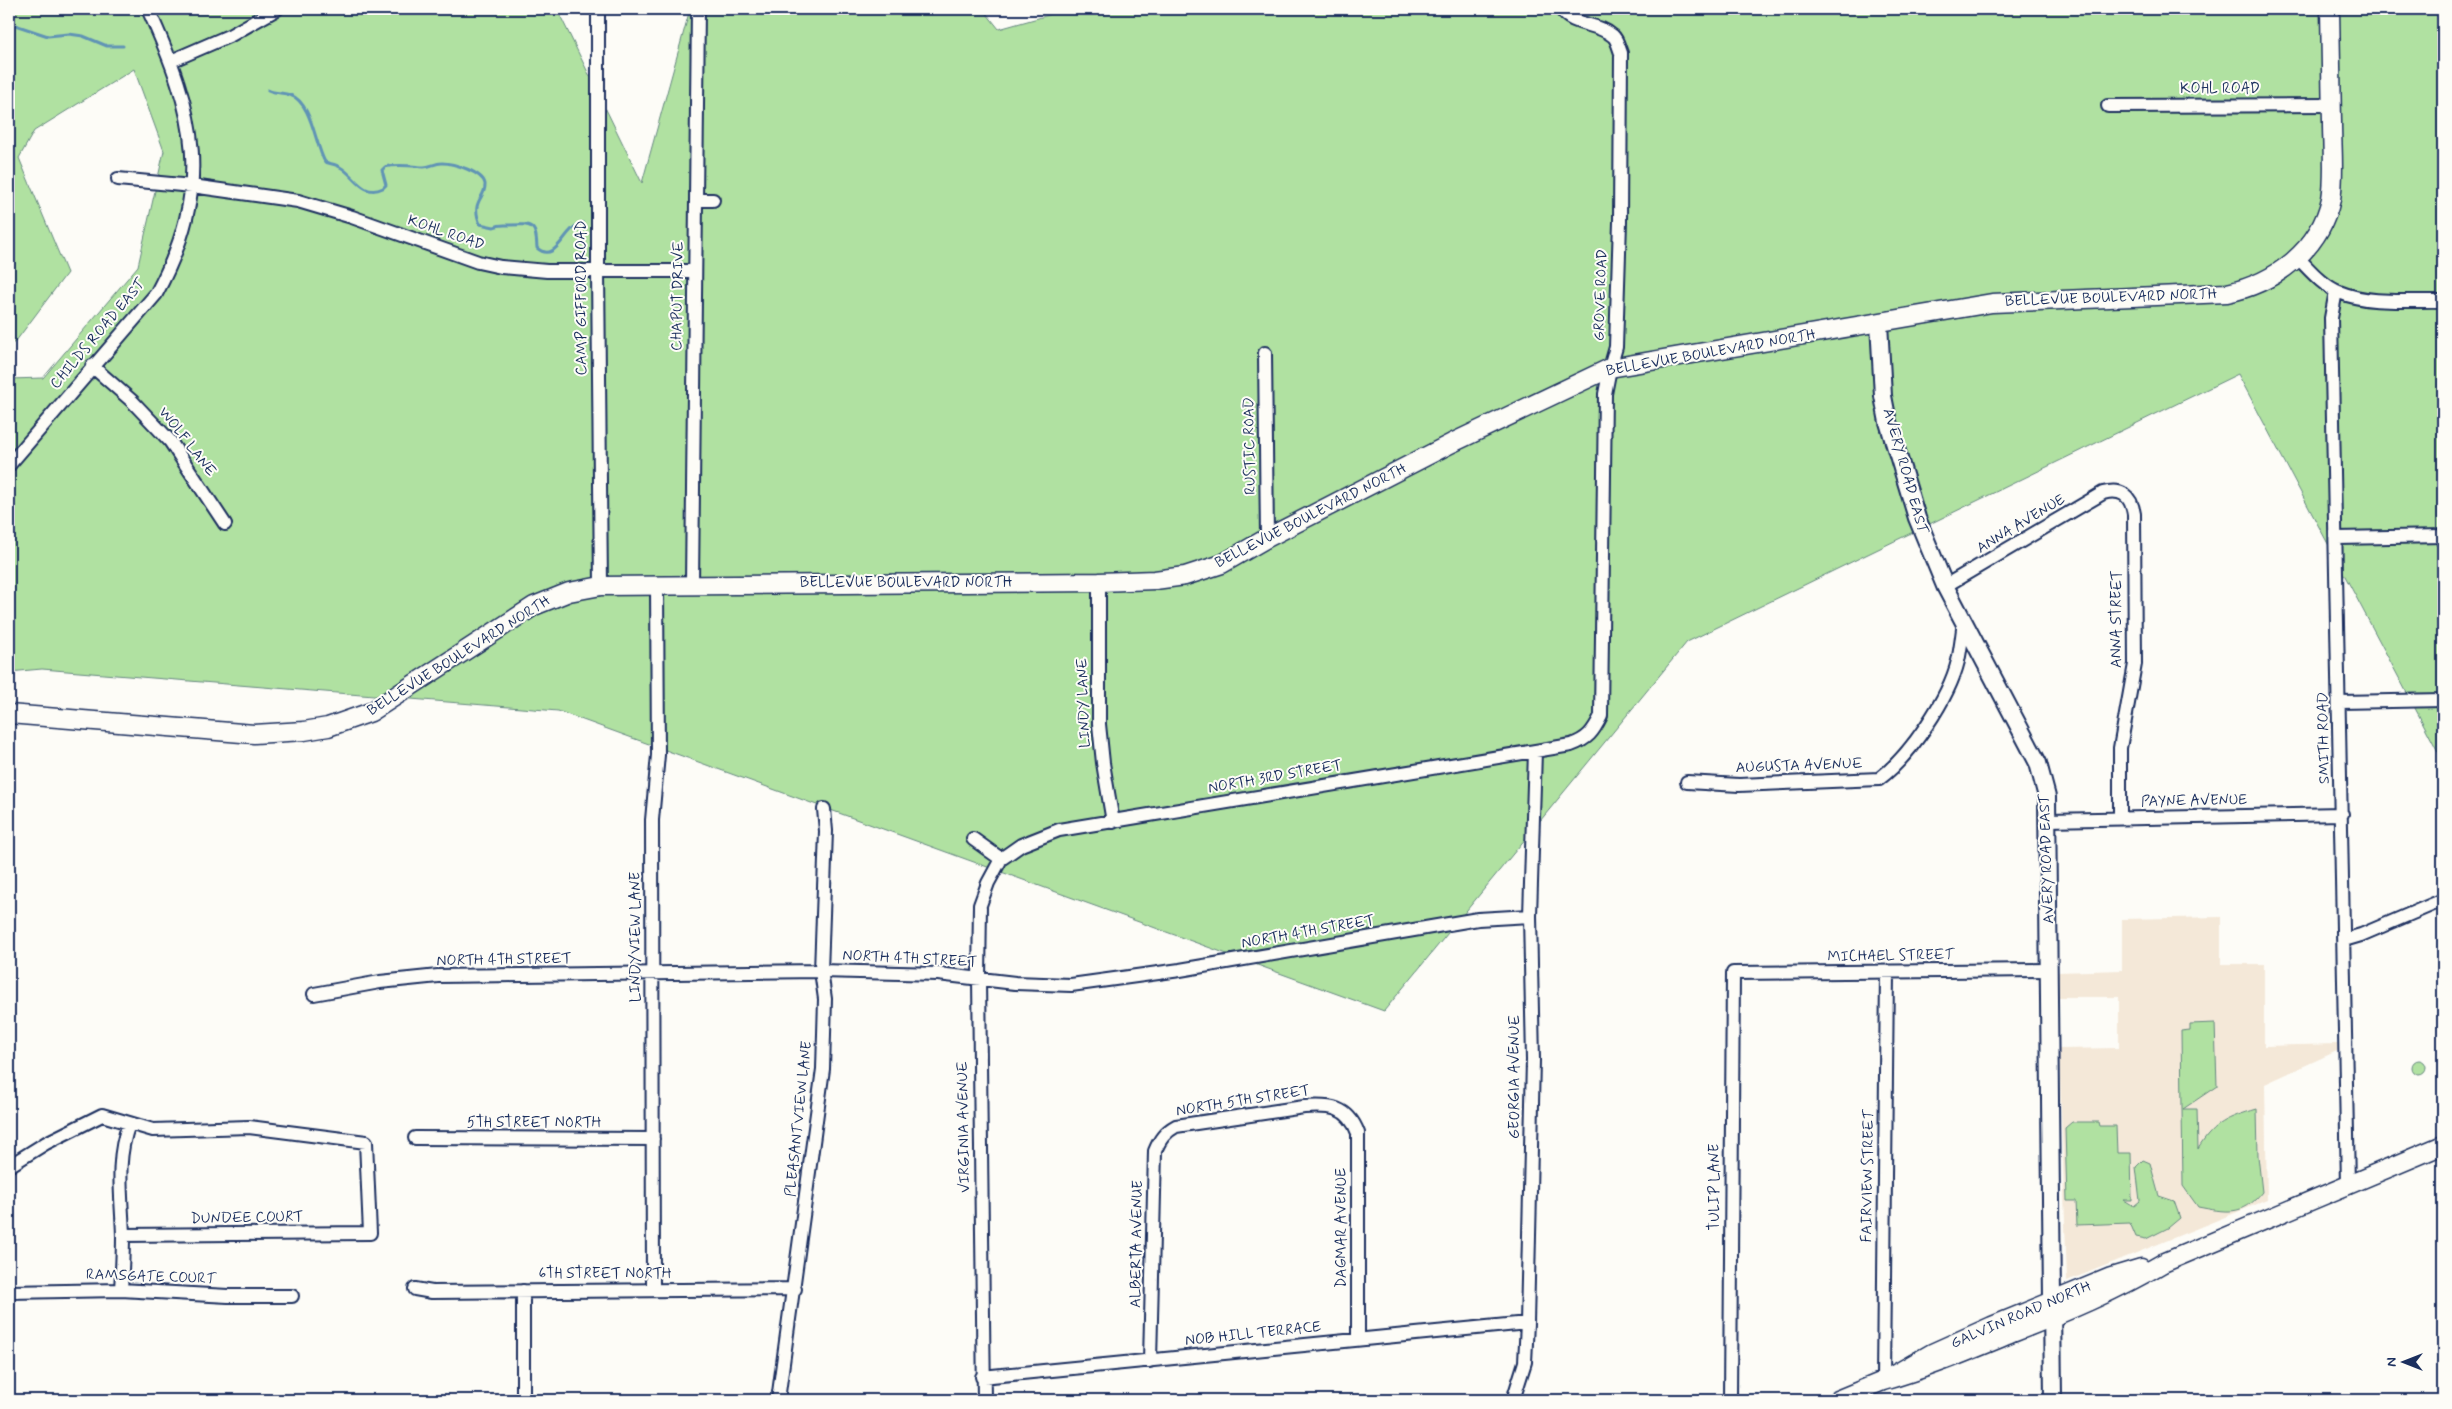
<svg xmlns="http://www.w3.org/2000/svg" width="2452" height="1409" font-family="Mynerve,sans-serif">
	<rect width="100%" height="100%" fill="#fdfcf7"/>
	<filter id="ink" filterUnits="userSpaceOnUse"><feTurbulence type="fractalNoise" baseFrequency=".02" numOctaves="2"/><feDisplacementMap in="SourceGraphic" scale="10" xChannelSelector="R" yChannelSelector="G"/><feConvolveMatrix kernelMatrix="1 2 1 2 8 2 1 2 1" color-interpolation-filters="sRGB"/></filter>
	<g filter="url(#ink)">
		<path fill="#f4e8d8" d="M 2221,917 L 2221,964 L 2264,964 L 2264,1046 L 2338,1044 L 2339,1050 L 2265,1084 L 2267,1200 L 2067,1281 L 2059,1049 L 2119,1048 L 2119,997 L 2058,997 L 2058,972 L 2122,970 L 2122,919 Z"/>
		<path fill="#b0e1a1" stroke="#668880" d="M 9,9 L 557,9 L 642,183 L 690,9 L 983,9 L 999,29 L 1070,9 L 2443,9 L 2443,761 L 2238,374 L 1687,642 L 1384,1011 L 558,711 L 42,669 L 9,672 L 9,379 L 43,378 L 138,266 L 164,151 L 134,69 L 34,131 L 19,158 L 67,273 L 16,341 L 9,346 Z
			M 2215,1023 L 2217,1086 L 2183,1109 L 2197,1109 L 2198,1149 C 2215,1122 2227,1118 2257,1109 L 2258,1156 L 2262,1192 C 2243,1217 2225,1212 2198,1207 L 2183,1186 L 2181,1031 L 2190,1030 L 2190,1024 Z
			M2412 1067a7 7 0 1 1 14 0a7 7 0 1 1-14 0Z
			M 2072,1122 L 2099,1122 L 2100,1126 L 2116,1126 L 2117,1153 L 2131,1153 L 2132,1200 L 2124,1200 L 2134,1206 L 2140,1201 L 2136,1167 L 2143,1160 L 2150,1163 L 2159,1196 L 2174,1201 L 2180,1218 L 2168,1228 L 2146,1239 L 2136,1237 L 2130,1223 L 2077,1225 L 2076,1201 L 2067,1201 L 2065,1128 Z"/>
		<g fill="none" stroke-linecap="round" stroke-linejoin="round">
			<path stroke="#6094b5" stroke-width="3" d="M 9,23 L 48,36 L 69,34 L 83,36 L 107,46 L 123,46
				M 268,90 C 276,94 283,92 290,95 C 312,102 315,145 325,162 C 330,164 336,164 340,167 C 355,175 362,198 383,188 L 386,185 L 382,170 L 385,167 C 398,164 410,166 424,167 C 430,167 435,163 442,163 C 453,163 483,172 485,184 C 486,199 470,200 480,224 L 494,227 C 500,224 503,225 510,225 C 533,224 536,224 537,248 C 557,265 564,226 583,223"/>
			<defs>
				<path id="minor" d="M 598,9 L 598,271 L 601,586
					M 171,61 L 231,35 L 277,9
					M 2108,106 L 2332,105
					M 118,179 L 192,186 L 298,201 L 352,217 L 478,262 L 501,267 L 547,271 L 694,271
					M 697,200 L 713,200
					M 2298,258 C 2310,270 2323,286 2339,292 C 2370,305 2410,300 2443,301
					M 2336,291 L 2331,318 L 2348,1185
					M 1265,353 L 1267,538
					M 92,366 L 132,401 L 170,441 L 225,524
					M 9,465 L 156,294 C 214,186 196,114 148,9
					M 2337,538 L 2443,536
					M 1099,582 L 1099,724 L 1103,763 L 1113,822
					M 692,584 L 698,9
					M 1945,586 L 2103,493 C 2121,488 2131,495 2134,514 L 2135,664 L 2120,748 L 2120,818
					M 2340,702 L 2443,700
					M 1687,782 L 1739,785 L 1879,779 C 1910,756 1949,698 1958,661 C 1961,648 1962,635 1964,622
					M 2048,820 L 2342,814
					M 973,839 L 1001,859 L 1021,845 L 1059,830 L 1571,745 C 1588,739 1593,732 1601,716 L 1605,394 L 1610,368 L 1616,347 L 1620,222 L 1621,53 C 1619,48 1617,39 1613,36 C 1598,22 1572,27 1561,9
					M 2344,940 L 2361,935 L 2443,900
					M 314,994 L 380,982 L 438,976 L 821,971 L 938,974 L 1015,983 L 1071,985 L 1180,970 L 1478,919 L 1530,916
					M 415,1138 L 653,1139
					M 9,1166 L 46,1143 L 102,1115 L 153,1130 L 249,1127 L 366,1142 L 370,1233 L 123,1235
					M 415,1289 L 432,1292 L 795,1289
					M 121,1290 C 122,1272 123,1254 123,1236 C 122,1198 115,1160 129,1124
					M 653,1290 L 652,820 L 658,755 L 657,585
					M 523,1291 L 523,1400
					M 9,1292 L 121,1290 L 228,1296 L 292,1296
					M 1150,1361 L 1155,1151 C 1160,1139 1165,1132 1176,1126 L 1304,1107 C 1330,1105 1348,1106 1358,1133 L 1358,1339
					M 982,1377 L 1527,1323
					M 1883,1381 L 1887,972
					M 778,1400 L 823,1069 L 825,999 L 821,971 L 826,831 L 824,809
					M 984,1400 L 979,979 L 980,905 L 988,883 L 1001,859
					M 1513,1400 L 1525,1362 L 1527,1323 L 1533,1060 L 1530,916 L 1535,751
					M 1730,1400 L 1733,973 L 2050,970"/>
				<path id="tertiary" d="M 1879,323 L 1883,396 L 1888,422 L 1917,518 L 1945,586 L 2038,763 L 2047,797 L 2053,1400"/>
				<path id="secondary" d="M 9,714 L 254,734 L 304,731 L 328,727 L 371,712 L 534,606 L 569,592 L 601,586 L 1099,582 L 1155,580 L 1185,576 L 1222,564 L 1267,538 L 1452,443 L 1610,368 L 1992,303 L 2227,293 C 2275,283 2320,250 2331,199 C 2335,175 2332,147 2332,123 C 2331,85 2331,47 2330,9
					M 1883,1381 C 1929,1368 1971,1350 2015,1332 C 2066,1312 2116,1291 2163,1263 L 2443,1145
					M 1837,1400 L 1883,1381 L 1932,1353 L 1992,1326 L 2111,1277 L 2141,1268"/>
			</defs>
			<use href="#minor" stroke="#1b2f5e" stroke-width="16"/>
			<use href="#tertiary" stroke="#1b2f5e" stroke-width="20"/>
			<use href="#secondary" stroke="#1b2f5e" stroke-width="21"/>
			<use href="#minor" stroke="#fdfcf7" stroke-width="12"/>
			<use href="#tertiary" stroke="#fdfcf7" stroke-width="16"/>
			<use href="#secondary" stroke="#fdfcf7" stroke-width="18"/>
		</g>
	</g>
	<g text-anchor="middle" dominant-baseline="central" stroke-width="4" stroke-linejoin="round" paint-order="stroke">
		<g font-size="15" fill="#1b2f5e" stroke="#fdfcf7">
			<text x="2220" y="89">KOHL ROAD</text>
			<text transform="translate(446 233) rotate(19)">KOHL ROAD</text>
			<text transform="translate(1601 295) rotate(-88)">GROVE ROAD</text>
			<text transform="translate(678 296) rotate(-89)">CHAPUT DRIVE</text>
			<text transform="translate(582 298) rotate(-90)">CAMP GIFFORD ROAD</text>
			<text transform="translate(2111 298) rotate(-2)">BELLEVUE BOULEVARD NORTH</text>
			<text transform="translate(98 334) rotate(-50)">CHILDS ROAD EAST</text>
			<text transform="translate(1711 353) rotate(-10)">BELLEVUE BOULEVARD NORTH</text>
			<text transform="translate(187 442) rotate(52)">WOLF LANE</text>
			<text transform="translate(1250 446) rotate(-91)">RUSTIC ROAD</text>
			<text transform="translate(1905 471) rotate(74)">AVERY ROAD EAST</text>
			<text transform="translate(1311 516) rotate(-27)">BELLEVUE BOULEVARD NORTH</text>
			<text transform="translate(2021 524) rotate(-31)">ANNA AVENUE</text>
			<text x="906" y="583">BELLEVUE BOULEVARD NORTH</text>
			<text transform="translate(2117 619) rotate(-90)">ANNA STREET</text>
			<text transform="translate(459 656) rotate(-32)">BELLEVUE BOULEVARD NORTH</text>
			<text transform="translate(1084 703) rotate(-92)">LINDY LANE</text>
			<text transform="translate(2324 738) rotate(-91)">SMITH ROAD</text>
			<text transform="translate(1799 766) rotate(-2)">AUGUSTA AVENUE</text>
			<text transform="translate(1275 777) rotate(-10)">NORTH 3RD STREET</text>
			<text transform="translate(2194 801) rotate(-1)">PAYNE AVENUE</text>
			<text transform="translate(2047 859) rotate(-92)">AVERY ROAD EAST</text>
			<text transform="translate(1308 932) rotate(-10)">NORTH 4TH STREET</text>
			<text transform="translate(636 937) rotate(-90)">LINDYVIEW LANE</text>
			<text transform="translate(1891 956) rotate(-1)">MICHAEL STREET</text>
			<text transform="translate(910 959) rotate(3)">NORTH 4TH STREET</text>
			<text transform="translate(504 960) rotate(-1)">NORTH 4TH STREET</text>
			<text transform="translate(1515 1077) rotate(-90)">GEORGIA AVENUE</text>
			<text transform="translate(1243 1101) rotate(-9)">NORTH 5TH STREET</text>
			<text transform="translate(799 1119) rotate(-84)">PLEASANTVIEW LANE</text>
			<text x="534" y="1123">5TH STREET NORTH</text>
			<text transform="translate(964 1127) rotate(-91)">VIRGINIA AVENUE</text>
			<text transform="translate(1868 1176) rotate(-89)">FAIRVIEW STREET</text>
			<text transform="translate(1715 1187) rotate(-90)">TULIP LANE</text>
			<text transform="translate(247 1218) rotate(-1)">DUNDEE COURT</text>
			<text transform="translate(1342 1228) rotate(-90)">DAGMAR AVENUE</text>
			<text transform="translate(1137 1244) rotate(-89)">ALBERTA AVENUE</text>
			<text x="605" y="1274">6TH STREET NORTH</text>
			<text transform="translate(151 1277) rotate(2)">RAMSGATE COURT</text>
			<text transform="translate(2021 1315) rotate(-23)">GALVIN ROAD NORTH</text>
			<text transform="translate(1253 1334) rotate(-6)">NOB HILL TERRACE</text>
		</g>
	</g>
	<rect width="2452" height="1409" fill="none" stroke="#fdfcf7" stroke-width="30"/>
	<rect x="15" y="15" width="2422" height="1379" fill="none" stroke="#1b2f5e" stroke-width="2" filter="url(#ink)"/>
	<g transform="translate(2404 1362) rotate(270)" stroke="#fdfcf7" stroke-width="4" paint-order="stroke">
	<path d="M0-4L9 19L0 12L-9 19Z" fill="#1b2f5e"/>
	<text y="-8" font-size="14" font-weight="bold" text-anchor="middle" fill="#1b2f5e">N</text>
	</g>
</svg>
